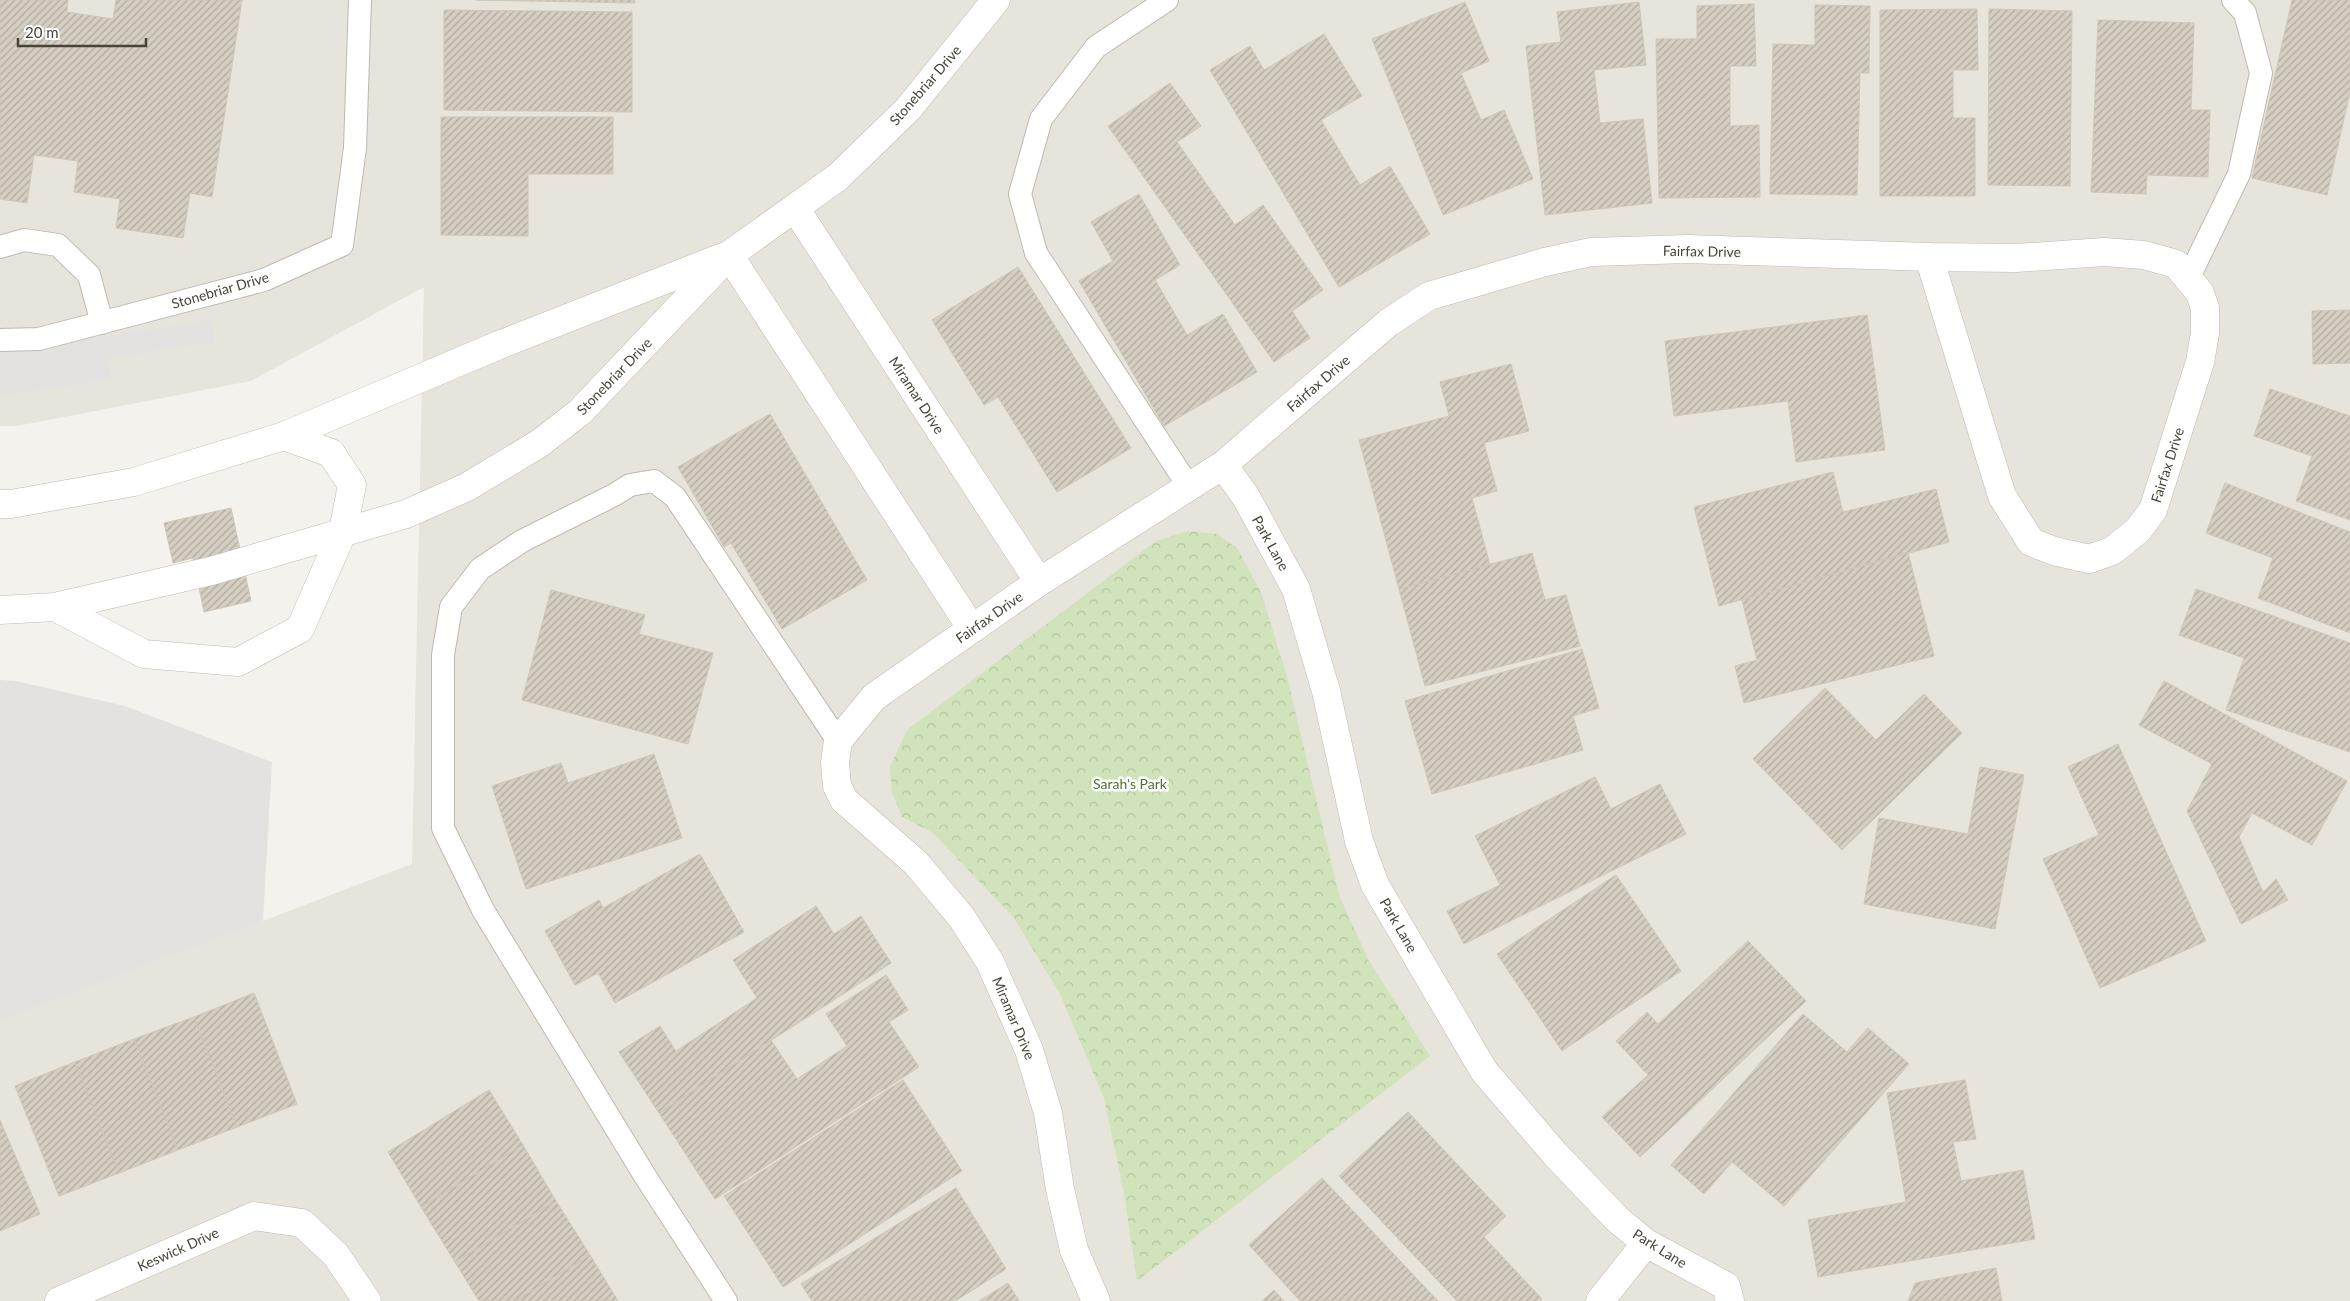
<svg xmlns="http://www.w3.org/2000/svg" width="2350" height="1301" font-family="Lato,sans-serif">
	<defs>
		<pattern id="forest-crowns" width="20" height="18" patternUnits="userSpaceOnUse" patternTransform="scale(1.25)"><rect width="20" height="18" fill="#d0e3ba"/><path d="M2 6a3 3 0 1 1 6 0M12 15a3 3 0 1 1 6 0" fill="none" stroke="#b4c4a1"/></pattern>
		<pattern id="building-hatch" width="6" height="6" patternUnits="userSpaceOnUse" patternTransform="scale(1.25)"><rect width="6" height="6" fill="#d5cec2"/><path d="M-1 1l2-2M0 6l6-6M5 7l2-2" fill="none" stroke="#afa99f"/></pattern>
	</defs>
	<rect width="100%" height="100%" fill="#f4f2ec"/>
	<path fill="#e7e4db" d="M 0,0 L 2350,0 L 2350,1301 L 0,1301 L 0,1021 L 412,864 L 424,287 L 251,381 L 17,426 L 0,426 Z"/>
	<path fill="url(#forest-crowns)" d="M 1188,531 L 1217,534 L 1238,549 L 1262,595 L 1287,677 L 1339,895 L 1369,961 L 1430,1056 L 1137,1281 L 1124,1193 L 1104,1098 L 1060,994 L 1014,918 L 933,833 L 902,817 L 892,792 L 890,767 L 907,730 L 1156,541 Z"/>
	<path fill="#e4e2e0" d="M 211,320 L 215,342 L 108,358 L 111,379 L 0,396 L 0,353 Z
		M 0,680 L 16,681 L 125,706 L 272,762 L 263,921 L 0,1021 Z"/>
	<path fill="url(#building-hatch)" stroke="#cfc6b6" d="M 0,0 L 68,0 L 67,12 L 113,19 L 116,0 L 242,0 L 212,197 L 190,193 L 183,238 L 116,228 L 120,199 L 74,192 L 78,161 L 34,155 L 27,203 L 0,199 Z
		M 476,0 L 635,0 L 635,3 Z
		M 2292,0 L 2350,0 L 2350,92 L 2327,195 L 2252,178 Z
		M 1465,2 L 1489,61 L 1461,73 L 1481,120 L 1504,110 L 1533,179 L 1443,215 L 1372,39 Z
		M 1639,2 L 1646,65 L 1594,70 L 1600,123 L 1643,119 L 1652,203 L 1545,215 L 1526,46 L 1561,42 L 1557,12 Z
		M 1754,4 L 1756,66 L 1730,66 L 1730,126 L 1759,125 L 1760,197 L 1659,198 L 1656,39 L 1697,39 L 1697,6 Z
		M 1815,5 L 1870,6 L 1869,73 L 1860,73 L 1857,195 L 1770,194 L 1773,44 L 1815,45 Z
		M 1977,9 L 1978,70 L 1953,70 L 1953,118 L 1975,118 L 1975,196 L 1880,196 L 1880,10 Z
		M 1989,9 L 2072,11 L 2070,186 L 1988,185 Z
		M 444,10 L 632,12 L 632,112 L 444,110 Z
		M 2098,20 L 2194,23 L 2191,110 L 2210,110 L 2208,177 L 2147,175 L 2146,194 L 2091,192 Z
		M 1324,34 L 1362,96 L 1321,120 L 1360,185 L 1390,166 L 1430,234 L 1339,287 L 1210,70 L 1250,46 L 1264,70 Z
		M 1170,83 L 1201,126 L 1177,142 L 1235,225 L 1263,205 L 1323,290 L 1292,311 L 1310,338 L 1274,362 L 1108,126 Z
		M 441,117 L 613,117 L 613,174 L 528,174 L 528,236 L 441,235 Z
		M 1139,194 L 1180,265 L 1155,280 L 1187,335 L 1223,314 L 1257,372 L 1164,426 L 1079,281 L 1113,261 L 1091,222 Z
		M 1018,267 L 1131,448 L 1057,492 L 998,397 L 984,405 L 932,320 Z
		M 2350,310 L 2350,363 L 2313,364 L 2312,311 Z
		M 1867,315 L 1885,450 L 1796,462 L 1788,401 L 1674,416 L 1665,341 Z
		M 1511,364 L 1529,431 L 1484,443 L 1497,491 L 1472,498 L 1490,565 L 1399,589 L 1359,440 L 1449,416 L 1440,382 Z
		M 2270,389 L 2350,416 L 2350,520 L 2296,501 L 2312,456 L 2254,436 Z
		M 770,414 L 867,580 L 782,629 L 731,543 L 724,547 L 678,467 Z
		M 1833,472 L 1843,512 L 1936,489 L 1949,542 L 1719,606 L 1694,507 Z
		M 2225,483 L 2350,532 L 2350,633 L 2258,598 L 2273,558 L 2206,533 Z
		M 231,508 L 251,601 L 204,612 L 193,558 L 173,563 L 164,523 Z
		M 1908,552 L 1934,656 L 1744,703 L 1735,666 L 1757,660 L 1742,600 Z
		M 1532,553 L 1545,600 L 1566,595 L 1580,646 L 1425,686 L 1399,589 Z
		M 2196,589 L 2350,643 L 2350,752 L 2226,710 L 2244,658 L 2179,635 Z
		M 551,590 L 645,615 L 639,634 L 713,653 L 688,744 L 522,700 Z
		M 1582,649 L 1599,708 L 1573,716 L 1583,750 L 1432,794 L 1405,701 Z
		M 2164,681 L 2347,781 L 2312,845 L 2252,813 L 2239,837 L 2263,892 L 2276,879 L 2288,900 L 2241,924 L 2187,811 L 2212,764 L 2139,725 Z
		M 1825,688 L 1876,740 L 1924,694 L 1962,733 L 1842,850 L 1753,759 Z
		M 2118,744 L 2206,941 L 2100,988 L 2043,859 L 2099,835 L 2068,767 Z
		M 654,754 L 682,838 L 526,889 L 492,786 L 561,763 L 568,783 Z
		M 1980,767 L 2024,775 L 1995,929 L 1864,904 L 1879,818 L 1968,834 Z
		M 1595,777 L 1611,809 L 1660,784 L 1686,834 L 1464,944 L 1447,911 L 1500,885 L 1475,836 Z
		M 700,854 L 744,932 L 615,1003 L 598,973 L 575,985 L 545,931 L 599,900 L 603,908 Z
		M 1616,875 L 1681,971 L 1562,1051 L 1497,954 Z
		M 816,906 L 834,934 L 861,916 L 891,963 L 659,1113 L 619,1052 L 660,1026 L 676,1051 L 757,998 L 733,960 Z
		M 1748,941 L 1806,1001 L 1640,1157 L 1602,1117 L 1648,1075 L 1616,1041 L 1647,1012 L 1658,1024 Z
		M 886,975 L 908,1010 L 889,1022 L 919,1067 L 715,1199 L 659,1113 L 771,1040 L 797,1079 L 847,1046 L 826,1014 Z
		M 254,993 L 297,1104 L 237,1127 L 194,1017 Z
		M 1803,1014 L 1847,1052 L 1868,1028 L 1909,1064 L 1784,1206 L 1732,1162 L 1704,1194 L 1671,1165 Z
		M 194,1017 L 237,1127 L 178,1150 L 134,1039 Z
		M 134,1039 L 178,1150 L 119,1173 L 75,1062 Z
		M 75,1062 L 119,1173 L 59,1196 L 15,1086 Z
		M 903,1080 L 962,1171 L 783,1287 L 724,1196 Z
		M 1965,1080 L 1976,1139 L 1953,1142 L 1961,1181 L 2023,1170 L 2035,1239 L 1818,1277 L 1808,1220 L 1906,1202 L 1887,1093 Z
		M 489,1090 L 523,1145 L 421,1207 L 388,1152 Z
		M 1408,1112 L 1506,1216 L 1484,1237 L 1542,1299 L 1540,1301 L 1457,1301 L 1339,1176 Z
		M 0,1120 L 40,1214 L 0,1231 Z
		M 523,1145 L 556,1201 L 455,1262 L 421,1207 Z
		M 1322,1178 L 1438,1301 L 1300,1301 L 1249,1245 Z
		M 956,1188 L 1006,1269 L 955,1301 L 812,1301 L 801,1284 Z
		M 556,1201 L 590,1255 L 515,1301 L 479,1301 L 455,1262 Z
		M 590,1255 L 618,1301 L 515,1301 Z
		M 1996,1268 L 2002,1301 L 1908,1301 L 1915,1283 Z
		M 1008,1283 L 1019,1301 L 979,1301 Z
		M 1274,1290 L 1284,1301 L 1262,1301 Z"/>
	<g fill="none" stroke-linecap="round" stroke-linejoin="round">
		<defs>
			<path id="lane" d="M 1167,0 L 1096,47 L 1041,119 L 1020,194 L 1036,253 L 1189,487
				M 0,247 L 24,240 L 58,245 L 89,275 L 102,323
				M 2188,279 L 2239,174 L 2261,73 L 2245,13 L 2233,0
				M 0,340 L 39,339 L 264,280 L 342,245 L 355,148 L 360,0
				M 726,1301 L 645,1176 L 483,910 L 443,828 L 443,655 L 451,607 L 480,569 L 522,541 L 614,495 L 630,485 L 654,481 L 675,497 L 838,741"/>
			<path id="street" d="M 795,208 L 1039,582
				M 2104,252 L 2144,255 L 2176,264 L 2200,293 L 2205,308 L 2205,333 L 2200,362 L 2153,510 L 2138,530 L 2112,551 L 2089,559 L 2054,551 L 2031,542 L 2002,496 L 1929,257 L 2016,258 Z
				M 729,255 L 972,629
				M 1223,465 L 1246,497 L 1296,589 L 1326,691 L 1359,841 L 1375,885 L 1484,1071 L 1555,1154 L 1617,1219 L 1646,1243 L 1726,1286 L 1730,1301
				M 0,504 L 11,504 L 134,482 L 284,436 L 499,345 L 723,257
				M 55,607 L 144,654 L 238,662 L 300,629 L 343,531 L 352,485 L 331,453 L 284,436
				M 0,610 L 55,607 L 211,571 L 406,514 L 467,487 L 540,443 L 580,412 L 729,255 L 838,177 L 908,109 L 996,0
				M 59,1301 L 254,1216 L 302,1223 L 336,1255 L 367,1301
				M 1096,1301 L 1074,1250 L 1060,1189 L 1048,1113 L 1029,1050 L 990,962 L 962,918 L 916,863 L 844,800 L 837,786 L 835,762 L 838,741 L 874,697 L 1039,582 L 1223,465 L 1388,323 L 1429,296 L 1545,262 L 1591,252 L 1687,249 L 1929,257
				M 1600,1301 L 1646,1243"/>
		</defs>
		<use href="#lane" stroke="#bfbaaf" stroke-width="24"/>
		<use href="#street" stroke="#bfbaaf" stroke-width="29"/>
		<use href="#lane" stroke="#fff" stroke-width="22"/>
		<use href="#street" stroke="#fff" stroke-width="28"/>
	</g>
	<g text-anchor="middle" dominant-baseline="central" stroke-width="5" stroke-linejoin="round" paint-order="stroke">
		<g font-size="14" fill="#48433a" stroke="#fff">
			<text transform="translate(925 85) rotate(-49)">Stonebriar Drive</text>
			<text transform="translate(1702 251) rotate(1)">Fairfax Drive</text>
			<text transform="translate(220 290) rotate(-16)">Stonebriar Drive</text>
			<text transform="translate(614 376) rotate(-46)">Stonebriar Drive</text>
			<text transform="translate(1318 383) rotate(-41)">Fairfax Drive</text>
			<text transform="translate(917 395) rotate(57)">Miramar Drive</text>
			<text transform="translate(2167 465) rotate(-72)">Fairfax Drive</text>
			<text transform="translate(1271 543) rotate(61)">Park Lane</text>
			<text transform="translate(989 617) rotate(-35)">Fairfax Drive</text>
			<text transform="translate(1399 925) rotate(60)">Park Lane</text>
			<text transform="translate(1014 1018) rotate(67)">Miramar Drive</text>
			<text transform="translate(1660 1248) rotate(32)">Park Lane</text>
			<text transform="translate(178 1249) rotate(-24)">Keswick Drive</text>
		</g>
		<g font-size="14" fill="#4a7433" stroke="#fff">
			<text x="1130" y="783">Sarah's Park</text>
		</g>
	</g>
	<path d="M18 38v8h128v-8" fill="none" stroke="#48433a" stroke-width="2.5"/>
	<text x="25" y="38" font-size="15" fill="#48433a" stroke="#ffffff" stroke-width="4" paint-order="stroke">20 m</text>
</svg>
